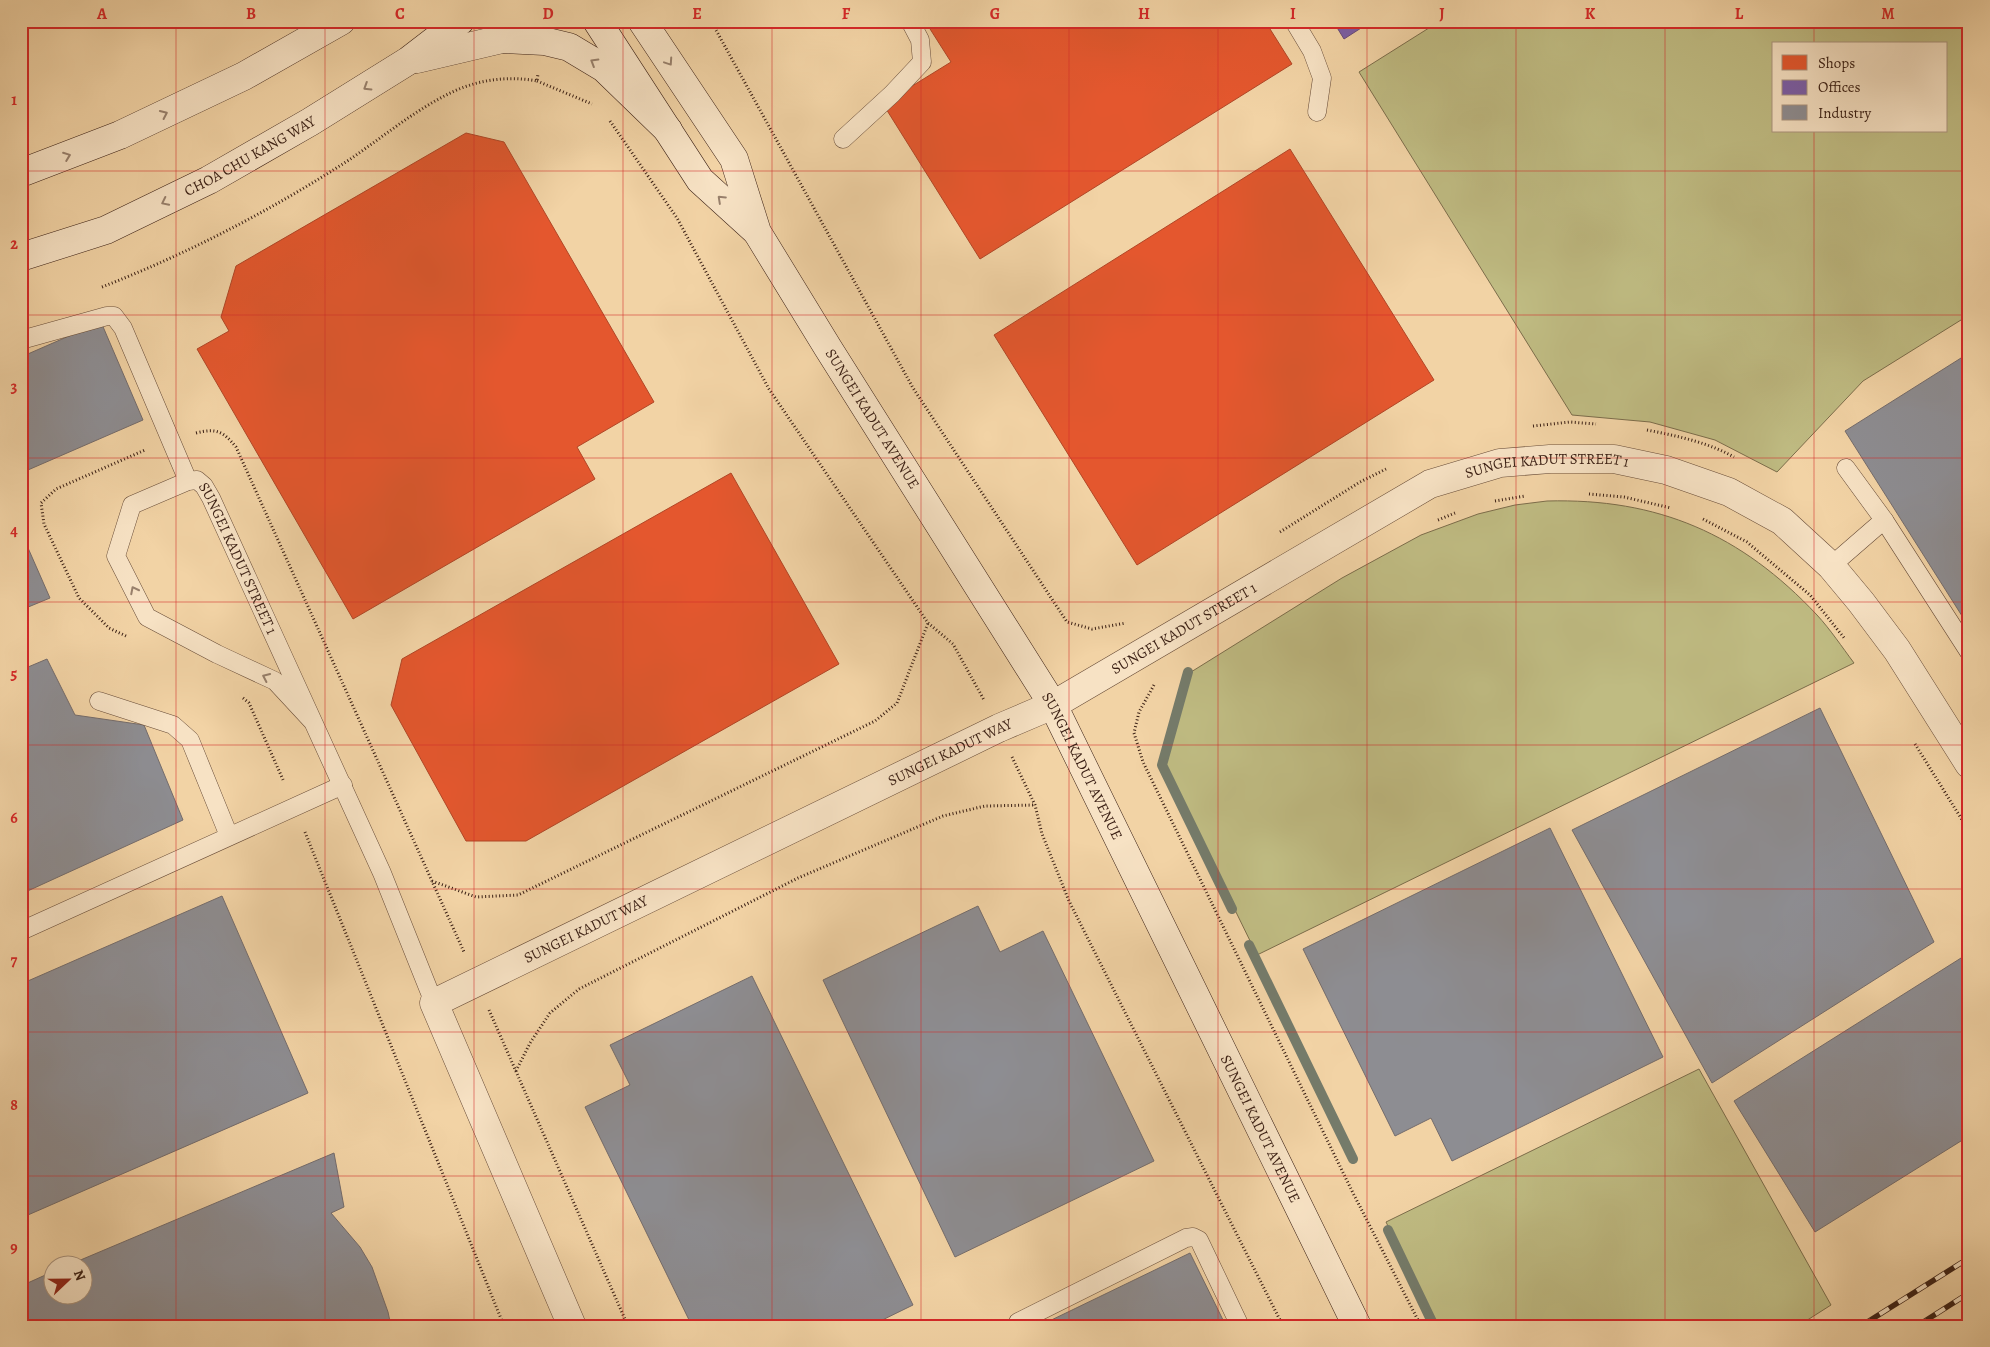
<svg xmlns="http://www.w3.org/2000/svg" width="1990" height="1347" font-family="Alegreya,serif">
	<rect width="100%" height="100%" fill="#f2d3a5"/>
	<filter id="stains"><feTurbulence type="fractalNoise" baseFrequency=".004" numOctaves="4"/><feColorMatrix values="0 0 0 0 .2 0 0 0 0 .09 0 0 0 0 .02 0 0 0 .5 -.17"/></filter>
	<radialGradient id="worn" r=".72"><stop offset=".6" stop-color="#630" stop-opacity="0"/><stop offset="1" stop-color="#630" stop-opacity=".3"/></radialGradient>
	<path fill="#bfbb82" stroke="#7c6d4b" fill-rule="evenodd" d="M 1440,21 L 1969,21 L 1969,315 L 1863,381 L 1777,472 L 1715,440 L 1650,422 L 1572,415 L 1359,72 ZM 1774,44 L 1946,44 L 1946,131 L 1774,131 Z
		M 1547,501 C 1658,498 1741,534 1817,615 C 1830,629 1842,647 1854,663 L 1257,955 L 1164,765 L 1191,672 L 1342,578 L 1421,535 L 1478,514 L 1515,505 Z
		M 1699,1069 L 1831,1305 L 1798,1326 L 1437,1326 L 1386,1222 Z"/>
	<path fill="#e4572e" stroke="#b14626" d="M 925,21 L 1265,21 L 1292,64 L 980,259 L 883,104 L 951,62 Z
		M 466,133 L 504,142 L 654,402 L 577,447 L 595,479 L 353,619 L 197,349 L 229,331 L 221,317 L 236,266 Z
		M 1290,149 L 1434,380 L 1137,565 L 994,335 Z
		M 731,473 L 839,664 L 526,841 L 466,841 L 391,705 L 402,659 Z"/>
	<path fill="#7b5ea7" stroke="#684b7b" d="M 1333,21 L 1372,21 L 1344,39 Z"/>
	<path fill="#8d8d92" stroke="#746c6c" d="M 101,322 L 143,420 L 21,473 L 21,357 Z
		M 1969,353 L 1969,627 L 1845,431 Z
		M 21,532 L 50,598 L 21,610 Z
		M 47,659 L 75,715 L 144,725 L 183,820 L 21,894 L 21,670 Z
		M 1820,708 L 1934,942 L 1712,1083 L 1572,830 Z
		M 1550,828 L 1663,1057 L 1452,1161 L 1431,1118 L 1395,1136 L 1303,949 Z
		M 222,896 L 308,1093 L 21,1218 L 21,984 Z
		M 978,906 L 1000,952 L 1043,931 L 1154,1161 L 955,1257 L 823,980 Z
		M 1969,953 L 1969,1136 L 1815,1232 L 1734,1101 Z
		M 752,976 L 913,1305 L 870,1326 L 692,1326 L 585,1107 L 630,1085 L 610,1045 Z
		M 334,1153 L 344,1207 L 331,1213 L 360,1247 L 372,1267 L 388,1312 L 391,1326 L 21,1326 L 21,1286 L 52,1272 L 52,1294 L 82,1294 L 82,1264 L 71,1264 Z
		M 1190,1253 L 1226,1326 L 1039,1326 Z"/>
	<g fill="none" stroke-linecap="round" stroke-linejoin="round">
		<path stroke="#757b6a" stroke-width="10" d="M 1188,672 L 1162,765 L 1232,909
			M 1249,945 L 1353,1159
			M 1388,1230 L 1434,1326"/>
		<defs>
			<g id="lane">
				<path d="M 1294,21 L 1312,51 L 1322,78 L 1317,112"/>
				<path d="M 843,139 L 892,94 L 922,62 L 920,40 L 910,21"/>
				<path d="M 21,340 L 107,316 L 114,316 L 123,328 L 188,481"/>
				<path d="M 1846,468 L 1884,520 L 1969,652"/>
				<path d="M 1831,566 L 1884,520"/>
				<path d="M 99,701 L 173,725 L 190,740 L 229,836"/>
				<path id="s1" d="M 313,722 L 275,681 L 217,654 L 147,617 L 116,556 L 132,505 L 188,481 L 197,480 L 204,486 L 211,498 L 382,873 L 434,1003"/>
				<path d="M 21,931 L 343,785"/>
				<path d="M 1018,1322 L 1186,1238 L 1193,1237 L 1199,1240 L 1240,1326"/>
			</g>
			<g id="street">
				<path id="s2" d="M 572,1326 L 434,1003 L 999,728 L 1053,705 L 1430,484 L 1500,463 L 1550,459 L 1614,459 L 1666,470 L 1729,492 L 1782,521 L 1831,566 L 1861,602 L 1897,650 L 1969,764"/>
			</g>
			<g id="secondary">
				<path d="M 597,21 L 700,180 L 756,231"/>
				<path id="s3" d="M 642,21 L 734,159 L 757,232 L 828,348 L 1053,705 L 1357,1326"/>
				<path d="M 417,59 L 502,39 L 544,41 L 569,47 L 604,68 L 668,130"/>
				<path d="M 21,173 L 120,135 L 244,76 L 341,21"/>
				<path id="s4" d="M 21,257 L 106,230 L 209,180 L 310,122 L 408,61 L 460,21"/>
			</g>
		</defs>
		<use href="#lane" stroke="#684c38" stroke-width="19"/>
		<use href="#street" stroke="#684c38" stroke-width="29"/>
		<use href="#secondary" stroke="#3a1f14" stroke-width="29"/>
		<path stroke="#3a1f14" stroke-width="3" stroke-dasharray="1 2.5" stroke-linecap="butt" d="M 711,21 L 913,388 L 1067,622 L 1092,629 L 1126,623
			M 537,81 L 592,104
			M 610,121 L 677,218 L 769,389 L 928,623 L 953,644 L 984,700
			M 102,287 C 184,255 264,214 338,167 C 378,142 415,108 459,89 C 484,79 511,76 537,81 L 538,74
			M 1533,426 L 1570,422 L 1596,424
			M 1647,430 C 1677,436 1707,442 1734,457
			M 196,433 C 216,428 223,431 236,447 L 464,952
			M 1589,494 L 1624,497 L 1671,508
			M 1495,501 L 1525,496
			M 1703,519 L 1747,542 L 1810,595 L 1845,639
			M 1438,520 L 1455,513
			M 1280,532 L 1360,482 L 1386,469
			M 126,636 L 109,628 L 79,598 L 44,524 L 41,503 L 56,489 L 145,450
			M 1154,685 L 1139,712 L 1134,733 L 1143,762 L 1352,1191 L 1421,1326
			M 243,698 L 249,703 L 284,782
			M 1915,744 L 1969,831
			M 1012,757 L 1035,805 L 1042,834 L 1069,901 L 1283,1326
			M 305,832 L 504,1326
			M 432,881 L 476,897 L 518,895 L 875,721 L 897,703 L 928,623
			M 489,1010 L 628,1326
			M 516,1071 L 530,1043 L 550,1013 L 579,989 L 798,878 L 943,816 L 985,806 L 1035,805"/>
		<use href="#lane" stroke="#f7e2c4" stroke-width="18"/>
		<use href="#street" stroke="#f7e2c4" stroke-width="28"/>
		<use href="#secondary" stroke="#f7e2c4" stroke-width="28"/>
		<defs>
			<path id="rail" d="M 1861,1326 L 1969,1258
				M 1917,1326 L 1969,1293"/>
		</defs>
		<use href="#rail" stroke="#3a1f14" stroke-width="5.5"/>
		<use href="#rail" stroke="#f7e2c4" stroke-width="4" stroke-dasharray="11" stroke-linecap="butt"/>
	</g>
	<defs><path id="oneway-chevron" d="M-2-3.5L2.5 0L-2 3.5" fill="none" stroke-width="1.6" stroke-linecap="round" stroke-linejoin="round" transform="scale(1.25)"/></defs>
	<g stroke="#98806c">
		<use href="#oneway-chevron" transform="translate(594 62) rotate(-149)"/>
		<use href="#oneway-chevron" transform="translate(669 62) rotate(56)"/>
		<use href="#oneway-chevron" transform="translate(367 87) rotate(148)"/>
		<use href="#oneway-chevron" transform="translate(164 114) rotate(-25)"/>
		<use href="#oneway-chevron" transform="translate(67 156) rotate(-21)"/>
		<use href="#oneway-chevron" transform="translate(721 199) rotate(-137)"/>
		<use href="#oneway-chevron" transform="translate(165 202) rotate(154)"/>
		<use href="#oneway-chevron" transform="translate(134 590) rotate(-117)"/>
		<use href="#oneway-chevron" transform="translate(266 677) rotate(-155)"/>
	</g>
	<path fill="none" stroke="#d62828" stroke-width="1" stroke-opacity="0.55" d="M 176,21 L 176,1326M 325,21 L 325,1326M 474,21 L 474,1326M 623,21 L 623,1326M 772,21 L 772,1326M 921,21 L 921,1326M 1069,21 L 1069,1326M 1218,21 L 1218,1326M 1367,21 L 1367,1326M 1516,21 L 1516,1326M 1665,21 L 1665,1326M 1814,21 L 1814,44M 1814,131 L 1814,1326M 21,171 L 1969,171M 21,315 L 1969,315M 21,458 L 1969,458M 21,602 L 1969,602M 21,745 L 1969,745M 21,889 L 1969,889M 21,1032 L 1969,1032M 21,1176 L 1969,1176"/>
	<g text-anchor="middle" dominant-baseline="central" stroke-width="5" stroke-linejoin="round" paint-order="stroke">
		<g font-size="15" fill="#3a1f14" stroke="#f7e2c4">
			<text stroke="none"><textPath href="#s4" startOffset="251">CHOA CHU KANG WAY</textPath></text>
			<text stroke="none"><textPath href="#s3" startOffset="462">SUNGEI KADUT AVENUE</textPath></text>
			<text stroke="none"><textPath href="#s2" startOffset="1595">SUNGEI KADUT STREET 1</textPath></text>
			<text stroke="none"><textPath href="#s1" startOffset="480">SUNGEI KADUT STREET 1</textPath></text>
			<text stroke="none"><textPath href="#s2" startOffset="1190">SUNGEI KADUT STREET 1</textPath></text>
			<text stroke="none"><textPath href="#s2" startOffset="925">SUNGEI KADUT WAY</textPath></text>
			<text stroke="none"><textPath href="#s3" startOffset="868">SUNGEI KADUT AVENUE</textPath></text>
			<text stroke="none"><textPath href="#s2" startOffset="520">SUNGEI KADUT WAY</textPath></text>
			<text stroke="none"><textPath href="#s3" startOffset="1272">SUNGEI KADUT AVENUE</textPath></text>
		</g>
	</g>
	<rect width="1990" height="1347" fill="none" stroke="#f2d3a5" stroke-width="55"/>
	<rect x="1772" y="42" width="175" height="90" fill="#f7e2c4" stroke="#ab947e"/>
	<rect x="1782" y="55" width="25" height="15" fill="#e4572e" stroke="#ab947e"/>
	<text x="1818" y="68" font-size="15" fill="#3a1f14">Shops</text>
	<rect x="1782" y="80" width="25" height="15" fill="#7b5ea7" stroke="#ab947e"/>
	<text x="1818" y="92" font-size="15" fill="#3a1f14">Offices</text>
	<rect x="1782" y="105" width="25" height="15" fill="#8d8d92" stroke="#ab947e"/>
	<text x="1818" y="118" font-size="15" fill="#3a1f14">Industry</text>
	<g transform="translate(68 1280) rotate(68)"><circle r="24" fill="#f7e2c4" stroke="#ab947e"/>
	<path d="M0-4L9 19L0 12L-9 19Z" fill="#8f2418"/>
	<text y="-8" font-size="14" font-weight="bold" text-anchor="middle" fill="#3a1f14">N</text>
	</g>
	<rect x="28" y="28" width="1934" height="1292" fill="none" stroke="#d62828" stroke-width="2"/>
	<g font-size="16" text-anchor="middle" font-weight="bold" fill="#d62828">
		<text x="102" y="19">A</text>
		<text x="251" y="19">B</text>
		<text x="400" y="19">C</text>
		<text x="548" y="19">D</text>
		<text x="697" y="19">E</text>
		<text x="846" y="19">F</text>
		<text x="995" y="19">G</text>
		<text x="1144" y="19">H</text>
		<text x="1293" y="19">I</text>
		<text x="1442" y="19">J</text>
		<text x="1590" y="19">K</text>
		<text x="1739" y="19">L</text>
		<text x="1888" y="19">M</text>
		<text x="14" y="105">1</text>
		<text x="14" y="249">2</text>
		<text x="14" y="392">3</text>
		<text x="14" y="536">4</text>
		<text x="14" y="679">5</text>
		<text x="14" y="823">6</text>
		<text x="14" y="966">7</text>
		<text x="14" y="1110">8</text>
		<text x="14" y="1253">9</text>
	</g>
	<rect width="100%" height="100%" filter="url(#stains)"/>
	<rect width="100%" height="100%" fill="url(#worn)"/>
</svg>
